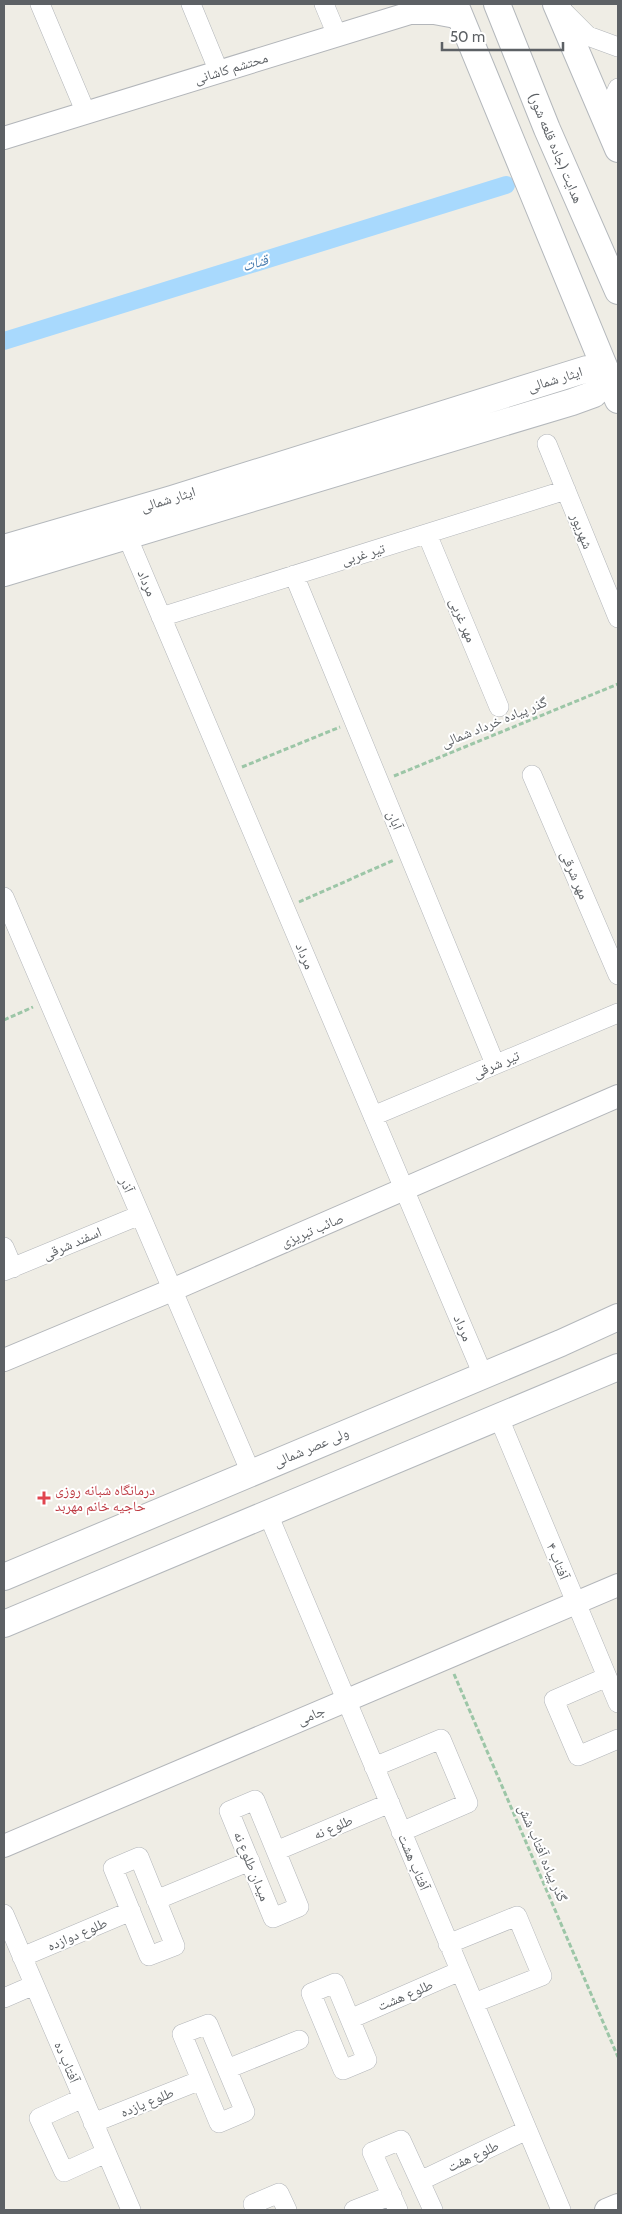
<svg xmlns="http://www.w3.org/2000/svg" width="622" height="2214" font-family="Cabin,'Noto Naskh Arabic',sans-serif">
	<rect width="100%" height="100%" fill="#efede5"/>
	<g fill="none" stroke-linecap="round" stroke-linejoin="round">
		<path stroke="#a8d9fd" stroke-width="18" d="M 4,341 L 506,185"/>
		<defs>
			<path id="minor" d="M 40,4 L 86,113
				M 191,4 L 219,72
				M 324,4 L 337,35
				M 564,12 L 588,36 L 618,47
				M 609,127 L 611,104 L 618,88
				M 547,444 L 618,618
				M 427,534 L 499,707
				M 127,536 L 483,1375
				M 294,575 L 495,1064
				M 161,617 L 566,490
				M 532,775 L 618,975
				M 4,897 L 251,1473
				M 373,1116 L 618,1013
				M 4,1247 L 13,1268
				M 4,1271 L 140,1215
				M 499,1418 L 618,1703
				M 268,1514 L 561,2210
				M 607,1677 L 554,1700 L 578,1756 L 618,1739
				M 374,1767 L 441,1739 L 468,1803 L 401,1832
				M 255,1800 L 299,1907 L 273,1918 L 229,1811 Z
				M 276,1851 L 390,1803
				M 139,1857 L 175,1946 L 149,1956 L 113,1868 Z
				M 156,1900 L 250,1861
				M 4,1914 L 131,2210
				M 448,1944 L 517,1916 L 542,1976 L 474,2003
				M 22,1957 L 131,1911
				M 335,1983 L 367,2060 L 343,2070 L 311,1993 Z
				M 4,1998 L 34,1985
				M 350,2019 L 460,1971
				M 208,2024 L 245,2112 L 219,2123 L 182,2034 Z
				M 227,2069 L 299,2040
				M 83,2098 L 39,2118 L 64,2172 L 106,2153
				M 93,2123 L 201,2080
				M 420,2181 L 527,2130
				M 256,2210 L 253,2204 L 279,2193 L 287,2210
				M 354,2210 L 392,2195
				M 398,2210 L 372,2152 L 401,2140 L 433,2210"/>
			<path id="tertiary" d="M 4,138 L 410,13 L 434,13 L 461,18
				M 4,1360 L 172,1290 L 618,1096
				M 4,1846 L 618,1585
				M 606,2210 L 618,2205"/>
			<path id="secondary" d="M 455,4 L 618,400
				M 497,4 L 547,129 L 618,291
				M 556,4 L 618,149
				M 4,548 L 172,499 L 587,369 L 608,376 L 594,394 L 572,402 L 4,573
				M 4,1577 L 561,1343 L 618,1317
				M 4,1624 L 618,1367"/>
		</defs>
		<use href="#minor" stroke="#b3b6ba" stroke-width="20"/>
		<use href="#tertiary" stroke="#b3b6ba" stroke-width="24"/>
		<use href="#secondary" stroke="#b4b8bc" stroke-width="28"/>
		<path stroke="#9cc6a7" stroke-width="3" stroke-dasharray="5 2.5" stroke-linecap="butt" d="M 242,767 L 340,727
			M 394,776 L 618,684
			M 299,902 L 394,860
			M 4,1020 L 33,1007
			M 454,1674 L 618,2057"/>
		<use href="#minor" stroke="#fff" stroke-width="19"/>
		<use href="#tertiary" stroke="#fff" stroke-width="22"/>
		<use href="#secondary" stroke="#fff" stroke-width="26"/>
	</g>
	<path fill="#e0444e" stroke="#fff" stroke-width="2" d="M41.5 1490.5h5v5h5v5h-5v5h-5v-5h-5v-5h5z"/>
	<g text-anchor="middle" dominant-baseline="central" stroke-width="4" stroke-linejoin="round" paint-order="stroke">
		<g font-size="14" fill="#5d6165" stroke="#fff">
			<text transform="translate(231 68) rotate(-17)">محتشم کاشانی</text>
			<text transform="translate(556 148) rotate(67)">هدایت (جاده قلعه شور)</text>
			<text transform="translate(555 379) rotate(-17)">ایثار شمالی</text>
			<text transform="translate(168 499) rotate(-17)">ایثار شمالی</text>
			<text transform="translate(582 531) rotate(68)">شهریور</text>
			<text transform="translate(363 554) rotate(-17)">تیر غربی</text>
			<text transform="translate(147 583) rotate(67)">مرداد</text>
			<text transform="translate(463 620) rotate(67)">مهر غربی</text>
			<text transform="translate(494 722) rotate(-22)">گذر پیاده خرداد شمالی</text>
			<text transform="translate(395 820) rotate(68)">آبان</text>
			<text transform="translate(575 875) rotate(67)">مهر شرقی</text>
			<text transform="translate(305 956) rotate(67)">مرداد</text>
			<text transform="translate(496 1064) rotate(-23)">تیر شرقی</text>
			<text transform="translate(127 1185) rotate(67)">آذر</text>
			<text transform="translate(312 1230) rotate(-23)">صائب تبریزی</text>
			<text transform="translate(72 1243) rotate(-23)">اسفند شرقی</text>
			<text transform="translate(463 1328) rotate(67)">مرداد</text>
			<text transform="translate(311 1447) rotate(-23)">ولی عصر شمالی</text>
			<text transform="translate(558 1561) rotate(68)">آفتاب ۴</text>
			<text transform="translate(311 1715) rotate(-23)">جامی</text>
			<text transform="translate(333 1827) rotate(-23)">طلوع نه</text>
			<text transform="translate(543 1853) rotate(67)">گذر پیاده آفتاب شش</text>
			<text transform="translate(414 1862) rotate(67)">آفتاب هشت</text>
			<text transform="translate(252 1866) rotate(68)">میدان طلوع نه</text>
			<text transform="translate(77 1934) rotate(-23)">طلوع دوازده</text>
			<text transform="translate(405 1995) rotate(-23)">طلوع هشت</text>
			<text transform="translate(67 2062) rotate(67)">آفتاب ده</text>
			<text transform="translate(147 2102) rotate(-22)">طلوع یازده</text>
			<text transform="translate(473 2156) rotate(-25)">طلوع هفت</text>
		</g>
		<g font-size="14" fill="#be3a42" stroke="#fff" text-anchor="start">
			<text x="55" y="1490">درمانگاه شبانه‌ روزی<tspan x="55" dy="16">حاجیه‌ خانم مهربد</tspan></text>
		</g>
		<g font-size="15" font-style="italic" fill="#4479ae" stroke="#fff">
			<text transform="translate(255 263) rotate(-17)">قنات</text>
		</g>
	</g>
	<rect width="622" height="2214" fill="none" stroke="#5d6165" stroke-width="10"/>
	<path d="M442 42v8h121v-8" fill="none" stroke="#5d6165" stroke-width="2.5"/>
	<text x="450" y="42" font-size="15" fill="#5d6165" stroke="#ffffff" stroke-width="4" paint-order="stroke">50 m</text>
</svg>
